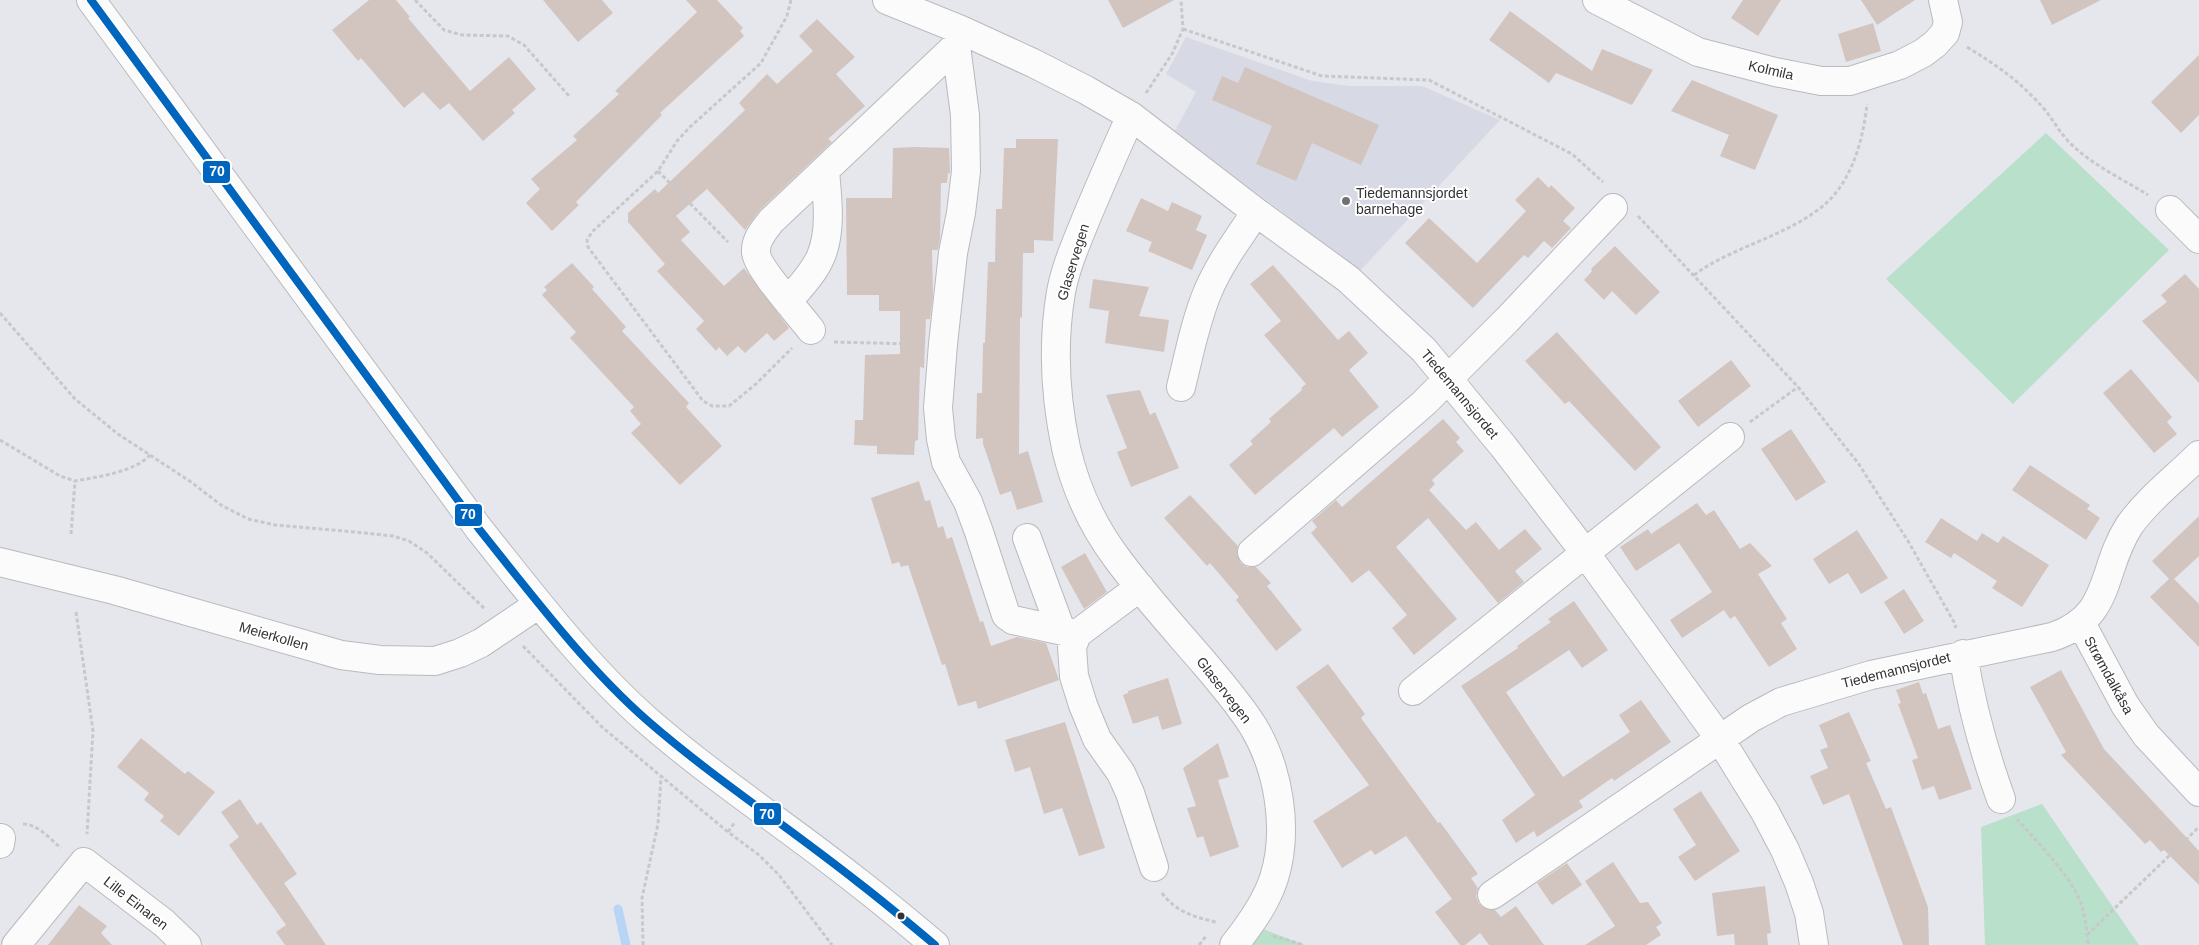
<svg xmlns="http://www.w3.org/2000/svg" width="2199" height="945" font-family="Arial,sans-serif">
	<rect width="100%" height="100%" fill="#e6e7ec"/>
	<path fill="#d7d9e5" d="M 1186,37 L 1312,81 L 1350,86 L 1422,86 L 1500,120 L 1360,271 L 1175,131 L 1196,92 L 1166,74 Z"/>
	<path fill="#b8e0ca" d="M 2046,133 L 2169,250 L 2013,404 L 1886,279 Z
		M 2042,804 L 2139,945 L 1985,945 L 1981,827 Z
		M 1263,929 L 1305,945 L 1251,945 Z"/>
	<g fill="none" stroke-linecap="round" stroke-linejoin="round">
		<path stroke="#b9d5f6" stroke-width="9" d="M 618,909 L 626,945"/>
	</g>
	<path fill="#d2c5bf" d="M 369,0 L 396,0 L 410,17 L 408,18 L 470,91 L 509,57 L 536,89 L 512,110 L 515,113 L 483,141 L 449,103 L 440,110 L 423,92 L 404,108 L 361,58 L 358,61 L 332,30 Z
		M 543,0 L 602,0 L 613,13 L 578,42 Z
		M 686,0 L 717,0 L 743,28 L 740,31 L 744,36 L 660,113 L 662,115 L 576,202 L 579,205 L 552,231 L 526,203 L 540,189 L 531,179 L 577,140 L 573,136 L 619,94 L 615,91 L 697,12 Z
		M 1108,0 L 1174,0 L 1123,28 Z
		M 1743,0 L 1781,0 L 1758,36 L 1731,18 Z
		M 1861,0 L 1915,0 L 1877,25 Z
		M 2040,0 L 2101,0 L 2052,25 Z
		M 1510,11 L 1592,71 L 1602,49 L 1653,70 L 1632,105 L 1556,73 L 1549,83 L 1489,40 Z
		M 817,19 L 855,57 L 836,74 L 865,106 L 828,139 L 832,142 L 760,210 L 745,230 L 707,189 L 676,216 L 690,232 L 681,240 L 724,286 L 744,268 L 789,328 L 774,341 L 767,333 L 745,353 L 738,346 L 727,356 L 719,347 L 716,351 L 696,329 L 704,321 L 657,271 L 665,264 L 628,222 L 628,213 L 655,189 L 658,193 L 745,110 L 739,103 L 767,74 L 777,84 L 813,51 L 799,36 Z
		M 1873,23 L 1881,51 L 1846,62 L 1838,34 Z
		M 2199,55 L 2199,115 L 2181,133 L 2151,102 Z
		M 1245,67 L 1379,125 L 1361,165 L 1312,143 L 1296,181 L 1256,164 L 1272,126 L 1212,100 L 1222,76 L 1238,83 Z
		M 1692,80 L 1778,115 L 1755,170 L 1720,156 L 1729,135 L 1671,111 Z
		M 1016,139 L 1058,139 L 1053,241 L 1034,240 L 1034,253 L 1023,253 L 1022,318 L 1020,317 L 1019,454 L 1028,451 L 1043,502 L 1017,510 L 1011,491 L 1000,495 L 988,458 L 990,458 L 988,458 L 983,444 L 983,438 L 976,439 L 977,393 L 982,393 L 983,343 L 985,343 L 988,262 L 995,262 L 996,209 L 1002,209 L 1004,148 L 1016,148 Z
		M 915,147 L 949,148 L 950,170 L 950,173 L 948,173 L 947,183 L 941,183 L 940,239 L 938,250 L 932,250 L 933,296 L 930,319 L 926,319 L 924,368 L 920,367 L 918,440 L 915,441 L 914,455 L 877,454 L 877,446 L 854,445 L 855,420 L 863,420 L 865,355 L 900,354 L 900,311 L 879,311 L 879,295 L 847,295 L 846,198 L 892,198 L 893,148 Z
		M 1538,177 L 1549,188 L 1551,185 L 1575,208 L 1563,221 L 1571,228 L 1552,248 L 1544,241 L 1528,258 L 1524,255 L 1473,308 L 1405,243 L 1429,218 L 1477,263 L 1526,211 L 1515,200 Z
		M 1141,198 L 1168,211 L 1172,202 L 1202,216 L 1196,230 L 1207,235 L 1192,270 L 1148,251 L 1152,242 L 1126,231 Z
		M 1615,246 L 1660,292 L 1636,315 L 1612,291 L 1604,300 L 1584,280 L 1592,271 L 1591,269 Z
		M 572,263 L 594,287 L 592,289 L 626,327 L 622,331 L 689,403 L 686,407 L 722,446 L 680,485 L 631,433 L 641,424 L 630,411 L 634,407 L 570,338 L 576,332 L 542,295 L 547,290 L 544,287 Z
		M 1273,265 L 1338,340 L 1349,331 L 1368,353 L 1349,370 L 1379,407 L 1342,437 L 1334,428 L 1255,495 L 1229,465 L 1253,444 L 1250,441 L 1271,422 L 1269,419 L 1302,390 L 1301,388 L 1306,384 L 1264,335 L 1281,321 L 1250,284 Z
		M 2185,274 L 2199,289 L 2199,383 L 2142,321 L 2167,302 L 2161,295 Z
		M 1093,279 L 1149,287 L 1139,316 L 1169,320 L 1164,352 L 1105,343 L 1109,311 L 1089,308 Z
		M 1557,332 L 1661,447 L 1635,471 L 1569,401 L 1565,404 L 1525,361 Z
		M 1731,360 L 1751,386 L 1698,427 L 1678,401 Z
		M 2131,369 L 2172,417 L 2167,422 L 2177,434 L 2154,453 L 2103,393 Z
		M 1140,390 L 1150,415 L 1155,412 L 1179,468 L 1131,487 L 1117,452 L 1127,448 L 1106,395 Z
		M 1443,419 L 1460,438 L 1456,442 L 1464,451 L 1432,480 L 1435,484 L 1429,490 L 1466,530 L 1476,522 L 1499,550 L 1525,529 L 1542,549 L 1515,571 L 1524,582 L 1498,603 L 1428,518 L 1396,547 L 1457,619 L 1414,655 L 1392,628 L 1407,615 L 1369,570 L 1352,583 L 1311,533 L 1317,527 L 1312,521 L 1336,500 L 1342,507 Z
		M 1791,429 L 1826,482 L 1796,501 L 1761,449 Z
		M 2030,465 L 2090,505 L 2087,509 L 2100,518 L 2086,540 L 2012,490 Z
		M 919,481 L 925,501 L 930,500 L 938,528 L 943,526 L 947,539 L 952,537 L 980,622 L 983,621 L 991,646 L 1017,637 L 1046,643 L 1059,680 L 978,709 L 976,701 L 958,706 L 945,664 L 942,665 L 908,565 L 901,567 L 899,562 L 892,564 L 871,498 Z
		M 1190,495 L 1238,546 L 1237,554 L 1241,563 L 1247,567 L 1256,567 L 1271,583 L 1267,586 L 1302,630 L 1276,651 L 1236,600 L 1239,597 L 1210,563 L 1207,566 L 1164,518 Z
		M 1697,503 L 1706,515 L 1714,510 L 1740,549 L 1750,543 L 1772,566 L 1758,574 L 1787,619 L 1781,623 L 1797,649 L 1769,667 L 1735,616 L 1730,619 L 1724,610 L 1682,638 L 1670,620 L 1712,592 L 1679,543 L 1636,571 L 1620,547 L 1648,529 L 1651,534 Z
		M 2199,516 L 2199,556 L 2174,579 L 2199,604 L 2199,647 L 2150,597 L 2169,579 L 2152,561 Z
		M 1941,518 L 1977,541 L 1982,533 L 1998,543 L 2003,536 L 2049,565 L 2022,607 L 1992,588 L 1997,581 L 1954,553 L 1951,558 L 1925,542 Z
		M 1857,530 L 1888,578 L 1861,594 L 1848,573 L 1829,584 L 1813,559 Z
		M 1085,553 L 1107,592 L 1084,609 L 1061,567 Z
		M 1904,589 L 1924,621 L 1904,634 L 1884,602 Z
		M 1574,601 L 1608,650 L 1582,668 L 1569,650 L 1506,692 L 1545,751 L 1563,777 L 1630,732 L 1619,715 L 1641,700 L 1671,742 L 1614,781 L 1612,778 L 1579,801 L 1583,807 L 1537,837 L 1534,831 L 1516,843 L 1502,820 L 1535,795 L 1461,686 L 1518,648 L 1517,646 L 1551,622 L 1548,619 Z
		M 1328,664 L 1365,714 L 1361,718 L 1438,823 L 1440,822 L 1478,874 L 1471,878 L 1478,888 L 1476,896 L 1479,904 L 1486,909 L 1495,910 L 1501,917 L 1516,906 L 1544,945 L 1489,945 L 1480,933 L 1465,945 L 1460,945 L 1435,912 L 1452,899 L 1406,836 L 1375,855 L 1371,850 L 1342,868 L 1313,821 L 1369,785 L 1296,687 Z
		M 2061,670 L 2104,749 L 2199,851 L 2199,885 L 2164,850 L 2161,852 L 2150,840 L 2145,844 L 2061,755 L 2066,752 L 2030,687 Z
		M 1168,678 L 1182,724 L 1162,730 L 1158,716 L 1133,724 L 1123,695 L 1128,693 L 1128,691 Z
		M 1919,682 L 1923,694 L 1926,693 L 1938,729 L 1950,725 L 1972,789 L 1939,800 L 1934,786 L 1922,790 L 1912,760 L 1918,758 L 1898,704 L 1901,703 L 1896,690 Z
		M 1849,712 L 1871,761 L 1866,763 L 1886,809 L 1891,807 L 1928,907 L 1929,945 L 1903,945 L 1849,794 L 1823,805 L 1810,776 L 1828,768 L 1820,750 L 1828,747 L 1819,725 Z
		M 1065,722 L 1105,848 L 1079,856 L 1062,808 L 1044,814 L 1030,767 L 1015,772 L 1005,740 Z
		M 141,738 L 185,774 L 188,771 L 215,792 L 179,836 L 160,821 L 164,816 L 144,800 L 149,793 L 117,767 Z
		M 1218,743 L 1229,777 L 1218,780 L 1239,847 L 1210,857 L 1203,836 L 1197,838 L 1187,808 L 1196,806 L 1183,768 Z
		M 1701,791 L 1740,851 L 1695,881 L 1678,857 L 1696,845 L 1673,809 Z
		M 240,799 L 257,825 L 261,822 L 297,874 L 284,883 L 326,945 L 285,945 L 276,932 L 286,925 L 229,845 L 239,837 L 221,812 Z
		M 1613,862 L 1640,903 L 1648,902 L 1662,923 L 1656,927 L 1661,935 L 1646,945 L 1585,945 L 1615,926 L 1585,881 Z
		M 1567,863 L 1582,885 L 1552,905 L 1537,883 Z
		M 1765,886 L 1771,933 L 1767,934 L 1768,945 L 1735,945 L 1734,934 L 1717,936 L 1712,893 Z
		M 79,905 L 107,926 L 101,933 L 112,945 L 48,945 Z"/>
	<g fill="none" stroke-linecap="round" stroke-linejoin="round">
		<defs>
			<path id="minor" d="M 91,0 L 479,529 C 532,595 585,666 649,722 C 716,780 790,828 859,883 C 885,903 910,924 935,945
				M 887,0 L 961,30 L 1033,63 L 1086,90 L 1131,116 L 1256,212 L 1348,279 L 1424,350 L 1503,446 L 1586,554 L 1720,739 L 1765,812 L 1785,850 L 1799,883 L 1809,913 L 1814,945
				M 1597,0 L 1698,52 L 1775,72 L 1821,81 L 1850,81 L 1900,65 L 1923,53 L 1935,44 L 1945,33 L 1948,22 L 1943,0
				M 961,30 L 956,46 L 965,115 L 966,171 L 961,213 L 953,253 L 943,344 L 938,408 L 941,439 L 946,462 L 968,502 L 979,532 L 1006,615 L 1013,620 L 1077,634 L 1072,647 L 1074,676 L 1083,705 L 1097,739 L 1121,773 L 1130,793 L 1154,867
				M 1131,116 C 1116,148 1102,181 1088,214 C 1078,239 1066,265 1061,292 C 1052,345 1055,396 1066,448 C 1075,487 1093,526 1116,557 C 1143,594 1175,629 1205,664 C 1222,684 1239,704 1253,726 C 1279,769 1289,830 1274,878 C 1266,903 1250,925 1234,945
				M 2170,210 L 2199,239
				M 789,300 C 800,287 814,273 821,256 C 832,229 827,197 825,170
				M 811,330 C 800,315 756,267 756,252 C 755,240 764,230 771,221 L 956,46
				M 1181,387 C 1189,355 1195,322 1208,291 C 1220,263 1239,237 1256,212
				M 1027,538 L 1061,630
				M 1252,552 L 1424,403 L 1507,320 L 1613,208
				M 0,562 L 114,590 L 341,655 L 380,660 L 435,661 L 460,653 L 481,643 L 539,604
				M 2081,623 L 2125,705 L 2146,735 L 2199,792
				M 1077,634 L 1140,587
				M 1963,654 C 1971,704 1984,752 2001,799
				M 1413,691 L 1730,437
				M 0,844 L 1,838
				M 1492,895 L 1751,718 L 1781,702 L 1871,675 L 2052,637 C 2113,617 2100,571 2129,526 C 2148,499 2176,478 2199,455
				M 16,945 L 84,862 L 164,923 L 187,945"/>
		</defs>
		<use href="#minor" stroke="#bababe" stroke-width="30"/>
		<path stroke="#c8c8cb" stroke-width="3" stroke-dasharray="4 2.5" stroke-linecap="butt" d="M 415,0 L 444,30 L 462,35 L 508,36 L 524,45 L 569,96
			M 791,0 L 787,16 L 761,63 L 690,127 L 677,141 L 658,171 L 592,232 L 587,240 L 588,247 L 703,401 L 712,406 L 729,406 L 756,384 L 792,348
			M 1183,29 L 1322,76 L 1429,80 L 1572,154 L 1603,182
			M 1967,47 C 1998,66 2021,82 2045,110 C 2053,120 2059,131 2068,141 C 2090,164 2121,178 2148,195
			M 1146,93 L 1172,54 L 1183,29 L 1181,0
			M 658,171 L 728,242
			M 1638,216 L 1798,387 L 1858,463 L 1908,541 L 1954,622 L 1956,628
			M 1694,275 C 1732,247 1781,238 1819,209 C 1851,186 1863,141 1867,104
			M 0,313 L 75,399 L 118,434 L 191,482 L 221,505 L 248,519 L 275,525 L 355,532 L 393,536 L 409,541 L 427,553 L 485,609
			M 834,342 L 915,344
			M 1750,422 L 1798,387
			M 0,440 L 60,476 L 75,481
			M 71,534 L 75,481 C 97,477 135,472 150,455
			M 76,612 L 93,731 L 87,834
			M 523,646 L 602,727 L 728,832 L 759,855 L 779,875 L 832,945
			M 2017,819 C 2036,841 2071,876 2081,903 C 2085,916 2087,931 2088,945
			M 23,824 C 38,824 50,839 61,848
			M 728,832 L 735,822
			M 1162,893 C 1176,912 1194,917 1216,922
			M 2087,935 L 2199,827
			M 1273,936 L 1304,945
			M 643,945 L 642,898 L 658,824 L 661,777
			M 1199,945 L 1207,935"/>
		<use href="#minor" stroke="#fbfbfc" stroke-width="28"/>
		<defs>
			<path id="bus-1" d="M 91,0 L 479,529 C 532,595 585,666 649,722 C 716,780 790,828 859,883 C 885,903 910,924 935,945"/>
		</defs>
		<use href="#bus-1" stroke="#fff" stroke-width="11"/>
		<use href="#bus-1" stroke="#0065bd" stroke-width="8"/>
	</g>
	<circle fill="#727276" stroke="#fff" stroke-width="2" cx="1346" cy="201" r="5"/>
	<circle fill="#333337" stroke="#fff" stroke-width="2" cx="901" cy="916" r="4.5"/>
	<g text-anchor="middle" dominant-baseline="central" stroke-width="4" stroke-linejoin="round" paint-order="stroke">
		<g font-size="14" fill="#333337" stroke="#fff">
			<text transform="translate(1771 70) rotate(13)">Kolmila</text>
			<text transform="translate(1073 262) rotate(-73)">Glaservegen</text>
			<text transform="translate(1460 394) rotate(50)">Tiedemannsjordet</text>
			<text transform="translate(274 636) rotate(16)">Meierkollen</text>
			<text transform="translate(1896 670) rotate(-14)">Tiedemannsjordet</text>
			<text transform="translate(2109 675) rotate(61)">Strømdalkåsa</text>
			<text transform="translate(1224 690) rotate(52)">Glaservegen</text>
			<text transform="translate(136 903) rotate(38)">Lille Einaren</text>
		</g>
		<g font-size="14" fill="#333337" stroke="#fff" text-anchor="start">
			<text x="1356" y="193">Tiedemannsjordet<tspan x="1356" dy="16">barnehage</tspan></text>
		</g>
	</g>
	<g stroke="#fff" stroke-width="2">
		<rect x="202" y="160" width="29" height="24" rx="5" fill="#0065bd"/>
		<rect x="454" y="503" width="29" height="24" rx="5" fill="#0065bd"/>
		<rect x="753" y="802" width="29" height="24" rx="5" fill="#0065bd"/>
	</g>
	<g font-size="14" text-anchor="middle" font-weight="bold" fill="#fff">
		<text x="217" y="176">70</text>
		<text x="468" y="519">70</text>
		<text x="767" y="819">70</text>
	</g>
</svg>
